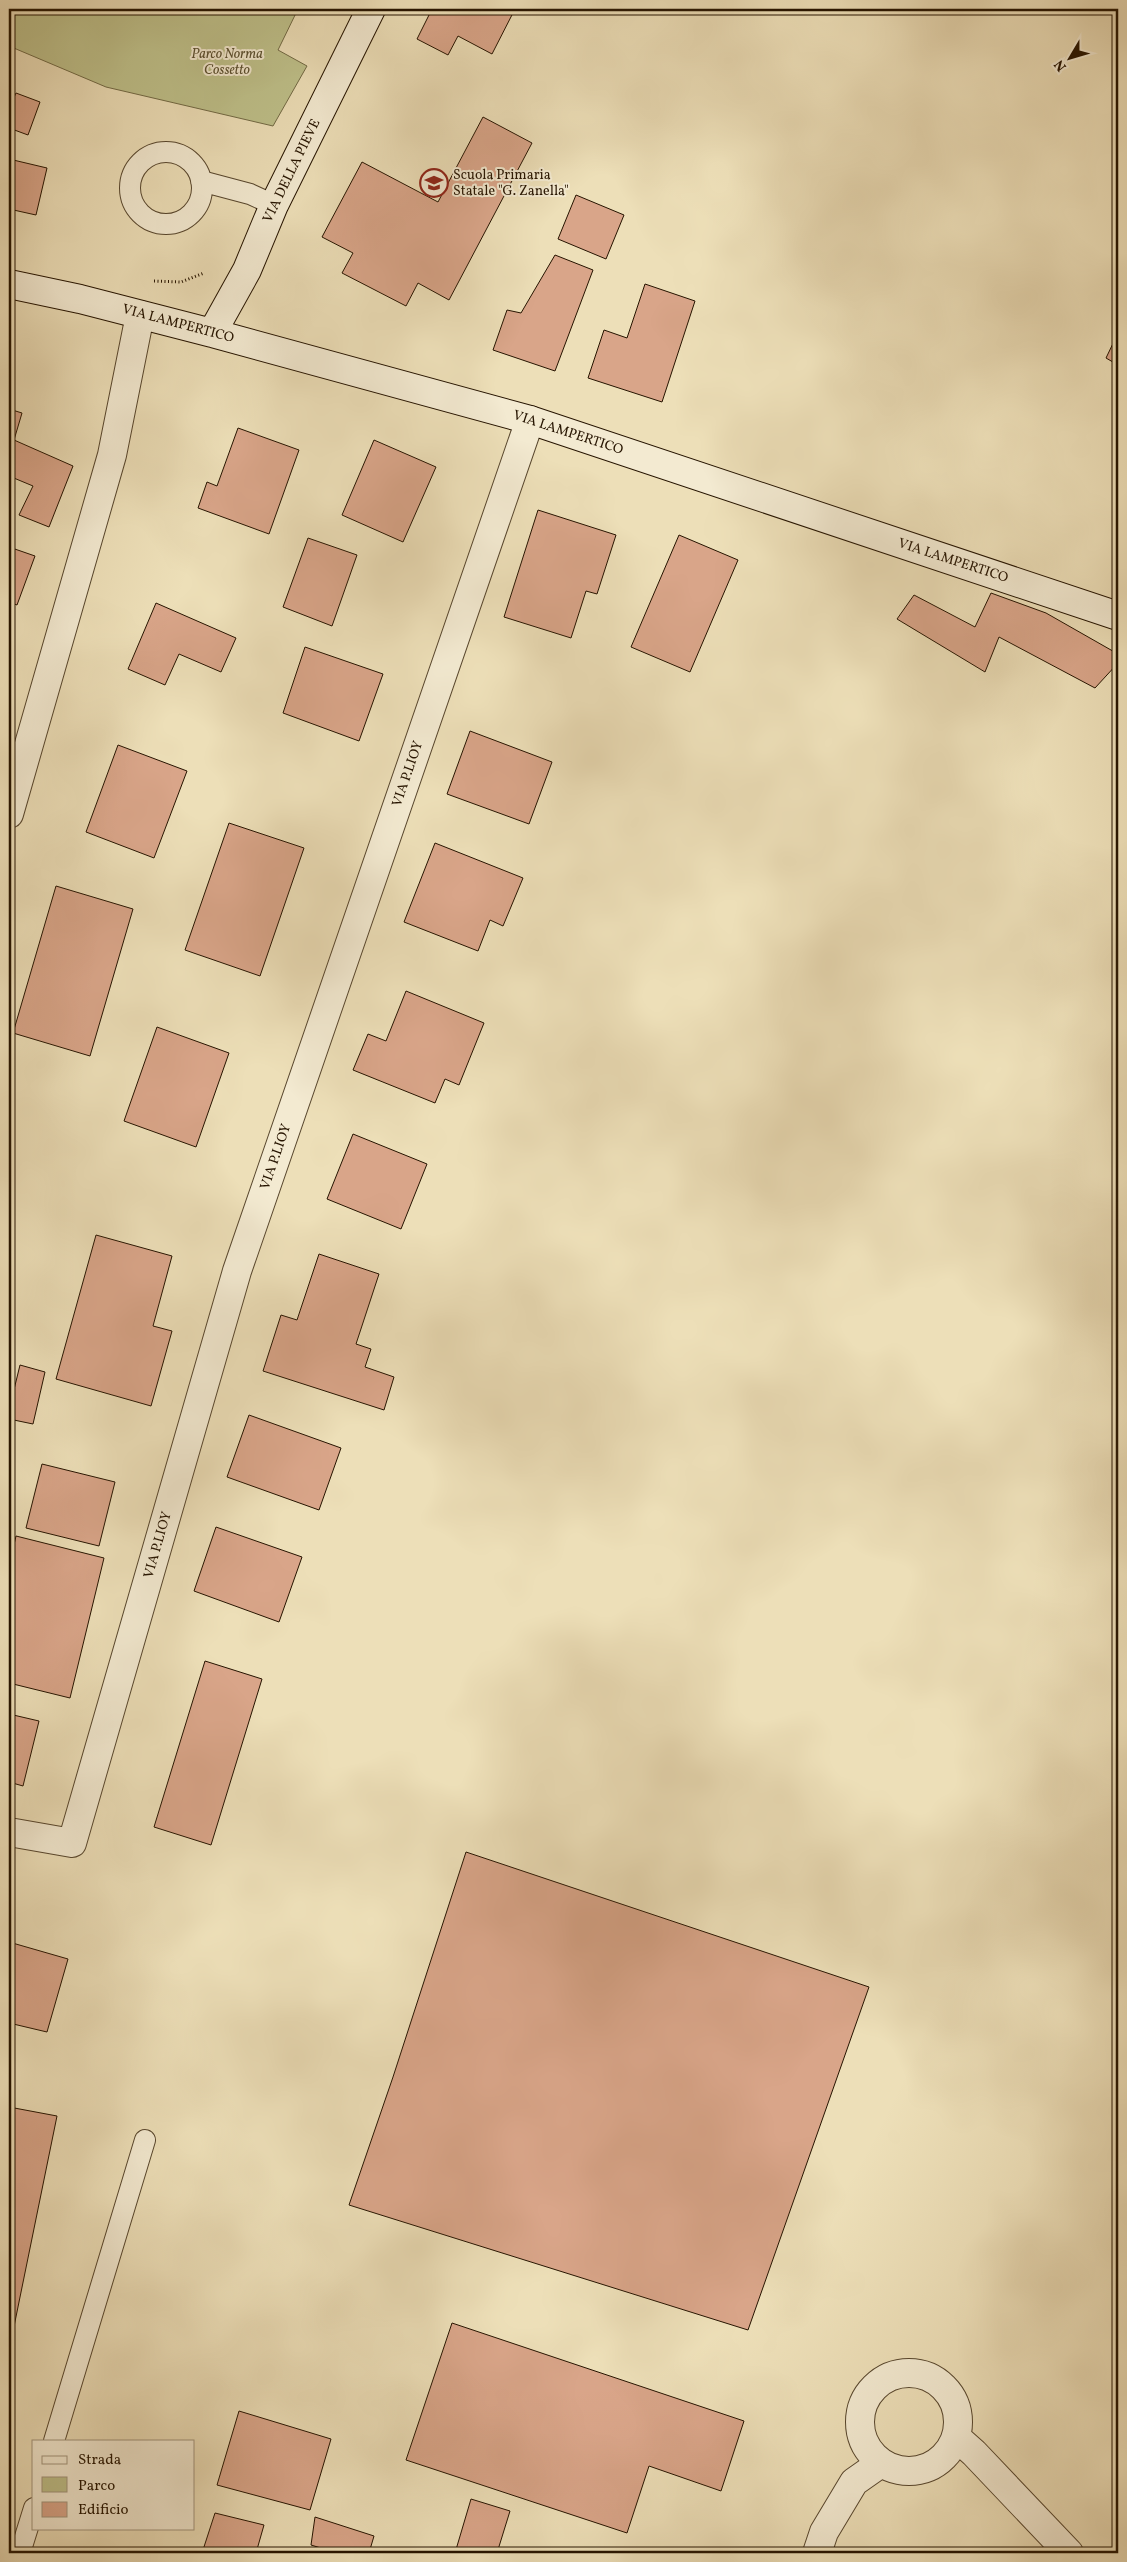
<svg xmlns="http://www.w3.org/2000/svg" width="1127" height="2562" font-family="Vollkorn,serif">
	<rect width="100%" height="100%" fill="#eddfb8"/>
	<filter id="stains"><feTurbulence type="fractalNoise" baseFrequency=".004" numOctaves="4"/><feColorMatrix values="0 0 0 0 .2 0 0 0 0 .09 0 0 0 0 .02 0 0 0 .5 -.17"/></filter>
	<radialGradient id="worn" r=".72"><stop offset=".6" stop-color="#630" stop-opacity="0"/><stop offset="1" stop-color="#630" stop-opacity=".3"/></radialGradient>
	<path fill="#bec08a" stroke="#726a45" d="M 9,9 L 298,9 L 278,50 L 307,66 L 273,126 L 106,87 L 9,46 Z"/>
	<path fill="#d9a589" stroke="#261400" d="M 432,9 L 515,9 L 492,54 L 458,36 L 448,55 L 417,39 Z
		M 16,93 L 40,102 L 28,135 L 9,128 L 9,108 Z
		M 483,117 L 532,143 L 449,300 L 418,283 L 406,306 L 342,273 L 353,253 L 322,237 L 362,162 L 438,202 Z
		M 9,159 L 47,168 L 36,215 L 9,209 Z
		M 576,195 L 624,215 L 606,259 L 558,239 Z
		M 555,255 L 593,270 L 555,371 L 493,350 L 507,310 L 521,313 Z
		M 645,284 L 695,301 L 662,402 L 588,378 L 604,330 L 627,338 Z
		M 1118,333 L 1118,365 L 1106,358 Z
		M 9,409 L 22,413 L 14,440 L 73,466 L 49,527 L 19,515 L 33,486 L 9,476 Z
		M 238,428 L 299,450 L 269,534 L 198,508 L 207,482 L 217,486 Z
		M 374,440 L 436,467 L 403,542 L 342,515 Z
		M 538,510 L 616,535 L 597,594 L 586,591 L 571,638 L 504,617 Z
		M 679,535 L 738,560 L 690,672 L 631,647 Z
		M 308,538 L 357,555 L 332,626 L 283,607 Z
		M 9,547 L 35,556 L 17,605 L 9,602 Z
		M 991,593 L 1046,613 L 1118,654 L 1118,663 L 1095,688 L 999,637 L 985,672 L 897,619 L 914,595 L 975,627 Z
		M 156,603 L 236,638 L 221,672 L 179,654 L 165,685 L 128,669 Z
		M 305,647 L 383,674 L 359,741 L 283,713 Z
		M 470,731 L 552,762 L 529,824 L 447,794 Z
		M 118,745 L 187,771 L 154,858 L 86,832 Z
		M 229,823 L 304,848 L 260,976 L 185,950 Z
		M 435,843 L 523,878 L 503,926 L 490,920 L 478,951 L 404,922 Z
		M 56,886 L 133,909 L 90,1056 L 13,1033 Z
		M 406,991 L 484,1023 L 459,1085 L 445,1079 L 435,1103 L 353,1070 L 368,1034 L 386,1041 Z
		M 157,1027 L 229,1053 L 196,1147 L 124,1121 Z
		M 353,1134 L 427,1164 L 401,1229 L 327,1199 Z
		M 96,1235 L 172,1256 L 153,1326 L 172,1331 L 151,1406 L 56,1379 Z
		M 319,1254 L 379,1274 L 356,1344 L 371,1349 L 365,1367 L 394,1377 L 384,1410 L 263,1371 L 281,1315 L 297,1320 Z
		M 20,1365 L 45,1372 L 33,1424 L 9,1419 L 9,1410 Z
		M 249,1415 L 341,1448 L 319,1510 L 227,1477 Z
		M 42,1464 L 115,1482 L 99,1546 L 26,1528 Z
		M 216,1527 L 302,1557 L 279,1622 L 194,1591 Z
		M 16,1536 L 104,1558 L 70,1698 L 9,1683 L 9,1567 Z
		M 205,1661 L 262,1679 L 211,1845 L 154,1827 Z
		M 9,1714 L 39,1721 L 23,1786 L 9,1782 Z
		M 466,1852 L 869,1987 L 748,2330 L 349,2205 L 393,2077 Z
		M 9,1942 L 68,1959 L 47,2032 L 9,2023 Z
		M 9,2107 L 57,2116 L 9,2351 Z
		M 452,2323 L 744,2421 L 721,2491 L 649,2466 L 627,2533 L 406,2460 Z
		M 239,2411 L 331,2439 L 310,2510 L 217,2485 Z
		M 471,2499 L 510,2511 L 497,2553 L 455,2553 Z
		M 215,2513 L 264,2525 L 256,2553 L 202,2553 Z
		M 315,2517 L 374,2536 L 369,2553 L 337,2553 L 311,2545 Z"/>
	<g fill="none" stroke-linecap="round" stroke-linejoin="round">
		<defs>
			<path id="lane" d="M130 188a36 36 0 1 1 72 0a36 36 0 1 1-72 0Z
				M 201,181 L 250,194 L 274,205
				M 54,2441 L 145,2140
				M 20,2553 L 34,2508"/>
			<path id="street" d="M 9,814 L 112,455 L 140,315
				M 9,1832 L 72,1843 L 237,1271 L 530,420
				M860 2422a49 49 0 1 1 98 0a49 49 0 1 1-98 0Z
				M 956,2437 L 974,2453 L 1069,2553
				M 817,2553 L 824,2532 L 854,2482 L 881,2463"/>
			<path id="secondary" d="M 9,284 L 80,299 L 212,333 L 530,420 L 1118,616
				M 212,333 L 247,270 L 274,205 L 371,9"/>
		</defs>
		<use href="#lane" stroke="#58472e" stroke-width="22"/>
		<use href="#street" stroke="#58472e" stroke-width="30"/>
		<use href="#secondary" stroke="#261400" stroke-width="30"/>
		<path stroke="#261400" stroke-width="3" stroke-dasharray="1 2.5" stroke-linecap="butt" d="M 154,281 L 181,282 L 204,273"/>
		<use href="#lane" stroke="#f3ead1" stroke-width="20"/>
		<use href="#street" stroke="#f3ead1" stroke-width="28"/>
		<use href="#secondary" stroke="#f3ead1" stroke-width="28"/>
	</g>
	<defs>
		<symbol id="school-ring" viewBox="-11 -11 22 22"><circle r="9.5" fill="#f3ead1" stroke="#8f2418" stroke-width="1.5"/><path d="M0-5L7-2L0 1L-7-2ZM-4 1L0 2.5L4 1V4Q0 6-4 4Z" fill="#8f2418"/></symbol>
	</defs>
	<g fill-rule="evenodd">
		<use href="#school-ring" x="418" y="167" width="32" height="32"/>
	</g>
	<g text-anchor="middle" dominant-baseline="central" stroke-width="4" stroke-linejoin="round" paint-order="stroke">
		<g font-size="14" font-style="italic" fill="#5b5030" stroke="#f3ead1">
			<text x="227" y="54">Parco Norma<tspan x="227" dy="16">Cossetto</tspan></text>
		</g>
		<g font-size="14" fill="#261400" stroke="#f3ead1">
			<text transform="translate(292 171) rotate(-64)">VIA DELLA PIEVE</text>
			<text transform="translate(178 324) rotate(15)">VIA LAMPERTICO</text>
			<text transform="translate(568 433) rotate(18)">VIA LAMPERTICO</text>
			<text transform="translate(953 561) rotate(18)">VIA LAMPERTICO</text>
			<text transform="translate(408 774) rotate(-71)">VIA P.LIOY</text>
			<text transform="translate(276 1157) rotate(-71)">VIA P.LIOY</text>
			<text transform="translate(158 1545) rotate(-74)">VIA P.LIOY</text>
		</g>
		<g font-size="14" fill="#261400" stroke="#f3ead1" text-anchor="start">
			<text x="453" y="175">Scuola Primaria<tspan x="453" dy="16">Statale "G. Zanella"</tspan></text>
		</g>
	</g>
	<rect width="1127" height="2562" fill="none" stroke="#eddfb8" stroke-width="30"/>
	<rect x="10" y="10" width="1107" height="2542" fill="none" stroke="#261400" stroke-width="2.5"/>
	<rect x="15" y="15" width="1097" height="2532" fill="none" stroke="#261400"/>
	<rect x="32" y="2440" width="162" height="90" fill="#f3ead1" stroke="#a1947d"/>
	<rect x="42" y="2456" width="25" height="8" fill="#f3ead1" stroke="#a1947d"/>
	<text x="78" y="2464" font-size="15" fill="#261400">Strada</text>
	<rect x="42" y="2477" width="25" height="15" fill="#bec08a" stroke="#a1947d"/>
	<text x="78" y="2490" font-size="15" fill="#261400">Parco</text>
	<rect x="42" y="2502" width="25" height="15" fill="#d9a589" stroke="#a1947d"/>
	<text x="78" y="2514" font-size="15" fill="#261400">Edificio</text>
	<g transform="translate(1070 58) rotate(232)" stroke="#f3ead1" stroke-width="4" paint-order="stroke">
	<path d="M0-4L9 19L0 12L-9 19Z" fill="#261400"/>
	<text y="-8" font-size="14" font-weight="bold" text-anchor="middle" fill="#261400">N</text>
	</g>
	<rect width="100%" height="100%" filter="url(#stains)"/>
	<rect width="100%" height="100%" fill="url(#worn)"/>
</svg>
